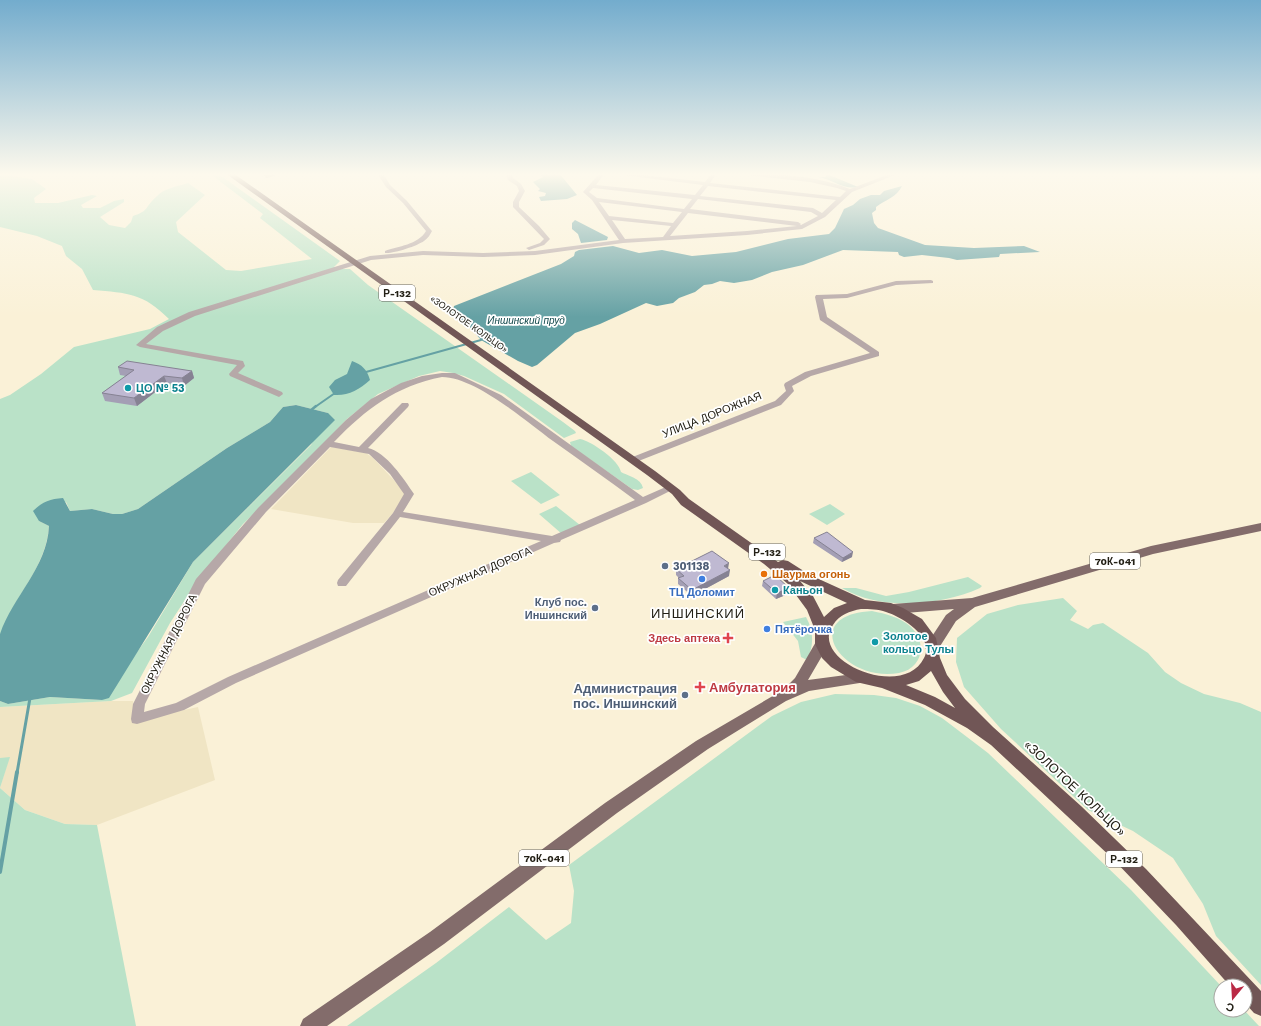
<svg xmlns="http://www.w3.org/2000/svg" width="1261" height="1026" font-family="'Work Sans',sans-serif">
	<rect width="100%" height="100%" fill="#faf1d7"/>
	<path fill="#f0e5c4" d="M 331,447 L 366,453 L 373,458 L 406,493 L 393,513 L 384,523 L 353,523 L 271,509 Z
		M 111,701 L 133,701 L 137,720 L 198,707 L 215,780 L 97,825 L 65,824 L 25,810 L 0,788 L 9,758 L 0,758 L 0,707 Z"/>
	<path fill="#bae2c8" d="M 0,173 L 10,173 L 12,176 L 32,179 L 46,189 L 34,198 L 35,203 L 58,203 L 92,195 L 97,196 L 81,205 L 83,208 L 100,208 L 114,201 L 124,199 L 124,202 L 100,217 L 109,225 L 125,228 L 131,222 L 133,216 C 149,211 145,207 156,197 C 164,188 176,187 188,183 L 205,195 L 176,222 L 178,232 L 226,270 L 241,271 L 312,259 L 260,218 L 263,214 L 209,173 L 217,173 L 340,261 L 334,267 L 339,269 L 350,269 L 368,285 L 563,422 L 575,431 L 576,433 L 564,438 L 504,394 L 464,376 L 453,373 L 440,371 L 419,376 L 378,394 L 347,419 L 292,477 L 243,524 L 198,580 L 170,623 L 132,693 L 111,701 L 0,707 L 0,701 L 8,704 L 50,697 L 102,700 L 148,637 L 193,562 L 311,445 L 328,413 L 296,405 L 283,407 L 270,422 L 227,448 L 138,509 L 122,514 L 113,514 L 92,509 L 70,511 L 66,502 L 39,521 L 49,526 C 47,556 30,579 15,604 C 9,614 5,625 0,635 L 0,399 L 10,395 L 41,374 L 74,347 L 150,329 L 169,319 C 143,293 128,293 93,290 L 82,269 L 66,256 L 62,246 L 37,236 L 0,227 Z
		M 580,439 C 591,441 619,460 621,472 C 628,476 641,478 643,488 L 638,490 L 632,489 L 571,446 L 570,442 Z
		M 531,472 L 560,495 L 541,504 L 511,481 Z
		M 830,504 L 845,514 L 827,525 L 809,514 Z
		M 556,506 L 580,525 L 562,534 L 539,514 Z
		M 968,577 L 982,586 L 980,588 C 940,606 881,611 842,588 L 856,588 L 886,596 L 909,592 Z
		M 1063,598 L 1077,611 L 1070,620 L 1088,629 L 1093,625 L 1103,623 L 1148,653 L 1165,672 L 1181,683 L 1204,694 L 1240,703 L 1261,712 L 1261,985 L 1216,936 L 1203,904 L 1173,858 L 1133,831 L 1088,810 L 1001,729 L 964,687 L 956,662 L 957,638 L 987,614 L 1018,605 Z
		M 872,611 C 886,614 900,617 911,627 C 928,643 922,669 899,673 C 841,683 797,615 872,611 Z
		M 806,617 C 814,631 814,646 807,660 L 801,657 L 798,641 L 783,622 Z
		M 835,694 L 874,695 L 896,698 L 920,706 L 942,718 L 988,753 L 1131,890 L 1221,986 L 1221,1010 L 1244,1010 L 1259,1026 L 347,1026 L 436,963 L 509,907 L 546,940 L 571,923 L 574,891 L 569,865 L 772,716 L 801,702 Z
		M 10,757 L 0,788 L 25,810 L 65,824 L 97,825 L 136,1026 L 0,1026 L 0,758 Z"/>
	<path fill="#65a1a4" d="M 538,173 L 559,173 L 577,195 L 567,199 L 541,201 L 539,197 L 545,196 L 546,193 L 538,191 L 540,189 L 533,182 L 543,177 Z
		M 827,174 L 858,187 C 843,190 834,180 819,177 L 825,177 Z
		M 902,186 C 897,197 885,200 876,207 L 876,210 L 872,213 L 874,223 L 878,228 L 925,245 L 974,248 L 1024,246 L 1040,252 L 1000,254 L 999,257 L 957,260 L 949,258 L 922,255 L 904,257 L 899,255 L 898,252 L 843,250 L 803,265 L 772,272 L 752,280 L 734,283 L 720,281 L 712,284 L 704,285 L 695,292 L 679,298 L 673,303 L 657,306 L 646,303 L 600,324 L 575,333 L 537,365 L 532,367 L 518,361 L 481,340 L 469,326 L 452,314 L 454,306 L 561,264 L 574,256 L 575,252 L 579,250 L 613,246 L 639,253 L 662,250 L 692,256 L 736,252 L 788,239 L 829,234 L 835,228 L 844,209 L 853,205 L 860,199 L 871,195 L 880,195 L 884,191 Z
		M 575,220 L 608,237 L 607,240 L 581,243 L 578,234 L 572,229 L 572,223 Z
		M 352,361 C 362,365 367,369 370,380 C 359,390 348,396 334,395 L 329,387 L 335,380 L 347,374 Z
		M 296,405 L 328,413 L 335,420 L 193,562 L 109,698 L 102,700 L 50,697 L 8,704 L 0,701 C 0,687 0,645 0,634 C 13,596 47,568 49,526 L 39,521 L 33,511 C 42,502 50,499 63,498 L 70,511 L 92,509 L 113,514 L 122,514 L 138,509 L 227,448 L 270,422 L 283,407 Z"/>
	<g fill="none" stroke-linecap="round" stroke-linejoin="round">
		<path stroke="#65a1a4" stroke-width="2" d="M 366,372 L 481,340
			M 315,407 L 335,393"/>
		<path stroke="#65a1a4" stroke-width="2.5" d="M 310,411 L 316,406"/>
		<path stroke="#65a1a4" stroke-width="3" d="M 17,773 L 30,698"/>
		<path stroke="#65a1a4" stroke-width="4" d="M 0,872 L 17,772"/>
		<path fill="#b6a8a8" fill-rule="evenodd" d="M 377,173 L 383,173 L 390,185 L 407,201 L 431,230 L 432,231 C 430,235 428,238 424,241 C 417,246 393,254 385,253 L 385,251 C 398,246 418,245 426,231 L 403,203 L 386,187 Z
			M 506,173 L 512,173 L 513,178 L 521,184 L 525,191 L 519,202 L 519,207 L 539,226 L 550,239 L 544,245 L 529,250 L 526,248 L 540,243 L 544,239 L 513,207 L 513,202 L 519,191 L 517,186 L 508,180 Z
			M 600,173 L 605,173 L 596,185 L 695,195 L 703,185 L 606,173 L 627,173 L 705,182 L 712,173 L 717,173 L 710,183 L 840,197 L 846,191 L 837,188 L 810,182 L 728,173 C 767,173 813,174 850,189 L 892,173 L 900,173 L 852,192 L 825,217 L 802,229 L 747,235 L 623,243 L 535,255 L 483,257 L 423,255 L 371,260 L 195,316 L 163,331 L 146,344 L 243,361 L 245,366 L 238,373 L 282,392 L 283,394 L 279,397 L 230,376 L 229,374 L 237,365 L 140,347 L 136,345 L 157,327 L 189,312 L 370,256 L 423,251 L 483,253 L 535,251 L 619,240 L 592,200 L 583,192 ZM 708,186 L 836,200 L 822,213 L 813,208 L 700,196 ZM 593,188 L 692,199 L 684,209 L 597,198 L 589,192 ZM 698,199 L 811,212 L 818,216 L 801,225 L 800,225 L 801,224 L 798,222 L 690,209 ZM 599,202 L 682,212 L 673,223 L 609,216 ZM 688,213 L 797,226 L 747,231 L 670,236 ZM 612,220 L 671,226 L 663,237 L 625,239 Z
			M 931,280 L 933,281 L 933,283 L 896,285 L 847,298 L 823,299 L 827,317 L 879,352 L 879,356 L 811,376 L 792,386 L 794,391 L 781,405 L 636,462 L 633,463 L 628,460 L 630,458 L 775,401 L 786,391 L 784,385 L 785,383 L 805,372 L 870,353 L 820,320 L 815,297 L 816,295 L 847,294 L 896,281 Z
			M 442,373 L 455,373 L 501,395 L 643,497 L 668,486 L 671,485 L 676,488 L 646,503 L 561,540 L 560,542 L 554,543 L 236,683 L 184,710 L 137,724 L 132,723 L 131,719 L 133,704 L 196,579 L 258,508 L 346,420 L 371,399 L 401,383 L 422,376 ZM 442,377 C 475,377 526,421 553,441 C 580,460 608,480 635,500 L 552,536 L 403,512 L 414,494 C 404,479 386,452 368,448 L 408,407 L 409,405 L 408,403 L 402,403 L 359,447 L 334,442 C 366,409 396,386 442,377 ZM 330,447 L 369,454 L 390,474 L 404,494 L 393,513 L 338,580 L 337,583 L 338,586 L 346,586 L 400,517 L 541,541 L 228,677 L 176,703 L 144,712 L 145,704 L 205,584 L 266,512 Z"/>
		<path fill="#836c6b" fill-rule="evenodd" d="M 1261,523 L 1261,531 L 1153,554 L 975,607 L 956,621 L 937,651 L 932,652 L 927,651 L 925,647 L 946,615 L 954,609 L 893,614 L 888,612 L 886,609 L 888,606 L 893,604 L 972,598 L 1151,546 Z
			M 822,639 L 827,640 L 829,644 L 808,680 L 861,673 L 866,674 L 868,678 L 866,682 L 809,691 L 786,701 L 708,749 L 617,813 L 444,944 L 327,1026 L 300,1026 L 303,1019 L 430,932 L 605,803 L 696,741 L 783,690 L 795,678 L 817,640 Z"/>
		<path fill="#715656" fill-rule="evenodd" d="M 225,173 L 233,173 L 655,471 L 680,490 L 689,499 L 778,562 L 783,560 L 788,561 L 810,575 L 865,600 L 891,603 L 903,608 L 922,619 L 936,638 L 940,658 L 947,675 L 965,699 L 993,727 L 1081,806 L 1146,869 L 1261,991 L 1261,1016 L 1254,1013 L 1245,1003 L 1245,986 L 1230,986 L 1176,925 L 1113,859 L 991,745 L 967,728 L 925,705 L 882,688 L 856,682 L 831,667 L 822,658 L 815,644 L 815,630 L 807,610 L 788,584 L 764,564 L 681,505 L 672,494 L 647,475 ZM 800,581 L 847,603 L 834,608 L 824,617 L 813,596 ZM 861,609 C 870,609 878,609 886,612 C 902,617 935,637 924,658 C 903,701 808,660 833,625 C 839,615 850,611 861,609 ZM 931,671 L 943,692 L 955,708 L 935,697 L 906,685 L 919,681 Z"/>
	</g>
	<path fill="#a49fb5" d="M 118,367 L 192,371 L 194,378 L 184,386 L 167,383 L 137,406 L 105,401 L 102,393 L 126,376 L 120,375 Z
		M 814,538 L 852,557 L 842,562 L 813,543 Z
		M 676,569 L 728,569 L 729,576 L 692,596 L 678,584 L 678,578 L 679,578 L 676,575 Z
		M 763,581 L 788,594 L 776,599 L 762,586 Z"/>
	<path fill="#868293" d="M 274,174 L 275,176 L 266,178 L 265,176 Z
		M 192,371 L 194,378 L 184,386 L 182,378 Z
		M 164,376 L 167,383 L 137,406 L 134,398 Z
		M 853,552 L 852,557 L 842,562 L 843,558 Z
		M 729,563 L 728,569 L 724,566 Z
		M 730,570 L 729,576 L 692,596 L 692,590 Z
		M 789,588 L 788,594 L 776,599 L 777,593 Z"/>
	<path fill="#bfb9d2" stroke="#868293" d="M 263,173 L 274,173 L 274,174 L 265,176 Z
		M 127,361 L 192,371 L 182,378 L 164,376 L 134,398 L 102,393 L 134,370 L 118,367 Z
		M 827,532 L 853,552 L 843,558 L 814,538 Z
		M 712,551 L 729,563 L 724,566 L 730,570 L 692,590 L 678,578 L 684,576 L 676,569 Z
		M 775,575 L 789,588 L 777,593 L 763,581 Z"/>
	<linearGradient id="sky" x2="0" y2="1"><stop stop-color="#73accd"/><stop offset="0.55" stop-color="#fdf9ed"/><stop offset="1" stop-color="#fdf9ed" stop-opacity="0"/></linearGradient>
	<rect width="1261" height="317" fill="url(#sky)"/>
	<g fill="#0f9aa8" stroke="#fff" stroke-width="1.5">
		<circle cx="128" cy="388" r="4"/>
		<circle cx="775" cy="590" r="4"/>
		<circle cx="875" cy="642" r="4"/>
	</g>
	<g fill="#5c6f8a" stroke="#fff" stroke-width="1.5">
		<circle cx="665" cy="566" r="4"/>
		<circle cx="595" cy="608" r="4"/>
		<circle cx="685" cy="695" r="4"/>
	</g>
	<circle fill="#e8710a" stroke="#fff" stroke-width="1.5" cx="764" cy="574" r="4"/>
	<g fill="#3f7fe0" stroke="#fff" stroke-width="1.5">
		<circle cx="702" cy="579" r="4"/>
		<circle cx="767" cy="629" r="4"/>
	</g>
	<g fill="#e0444e" stroke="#fff" stroke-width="1.5">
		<path d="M726 632h4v4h4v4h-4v4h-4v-4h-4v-4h4z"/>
		<path d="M698 681h4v4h4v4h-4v4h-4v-4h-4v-4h4z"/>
	</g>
	<g text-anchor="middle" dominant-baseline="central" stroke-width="3.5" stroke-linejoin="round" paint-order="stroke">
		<g font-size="9" fill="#232016" stroke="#fff">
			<text transform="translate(469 324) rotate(35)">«ЗОЛОТОЕ КОЛЬЦО»</text>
		</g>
		<g fill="#fff" stroke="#65635c" stroke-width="1">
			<rect x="379" y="285" width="36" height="16" rx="3"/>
			<rect x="749" y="544" width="36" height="16" rx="3"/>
			<rect x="1090" y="553" width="50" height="16" rx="3"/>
			<rect x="519" y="850" width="50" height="16" rx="3"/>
			<rect x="1106" y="851" width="36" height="16" rx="3"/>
		</g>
		<g font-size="10" font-weight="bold" fill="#232016">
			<text x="397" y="293">Р-132</text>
			<text x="767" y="552">Р-132</text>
			<text x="1115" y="561">70К-041</text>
			<text x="544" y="858">70К-041</text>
			<text x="1124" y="859">Р-132</text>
		</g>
		<g font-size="10" font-style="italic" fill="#11484b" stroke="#fff">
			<text x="526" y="320">Иншинский пруд</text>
		</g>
		<g font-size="11" font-weight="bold" fill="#0d838f" stroke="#fff" text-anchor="start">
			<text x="136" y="388">ЦО № 53</text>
			<text x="783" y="590">Каньон</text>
			<text x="883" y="636">Золотое<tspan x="883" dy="13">кольцо Тулы</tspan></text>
		</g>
		<g font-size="11" fill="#232016" stroke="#fff">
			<text transform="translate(712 415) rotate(-22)">УЛИЦА ДОРОЖНАЯ</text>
			<text transform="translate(480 572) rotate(-23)">ОКРУЖНАЯ ДОРОГА</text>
			<text transform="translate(169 644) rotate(-63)">ОКРУЖНАЯ ДОРОГА</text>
		</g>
		<g font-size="11" font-weight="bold" fill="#4e5e75" stroke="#fff" text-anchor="start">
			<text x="673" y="566">301138</text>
			<text x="587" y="602" text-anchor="end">Клуб пос.<tspan x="587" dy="13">Иншинский</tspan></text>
		</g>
		<g font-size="11" font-weight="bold" fill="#c56008" stroke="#fff" text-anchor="start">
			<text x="772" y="574">Шаурма огонь</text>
		</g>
		<g font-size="11" font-weight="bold" fill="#366cbe" stroke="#fff">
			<text x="702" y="592">ТЦ Доломит</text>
			<text x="775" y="629" text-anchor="start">Пятёрочка</text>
		</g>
		<g font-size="11" font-weight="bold" fill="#be3a42" stroke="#fff" text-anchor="end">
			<text x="720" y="638">Здесь аптека</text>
		</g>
		<g font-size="13" letter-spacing="1" fill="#232016" stroke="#fff">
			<text x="698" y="613">ИНШИНСКИЙ</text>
		</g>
		<g font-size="13" font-weight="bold" fill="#be3a42" stroke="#fff" text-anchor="start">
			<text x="709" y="687">Амбулатория</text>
		</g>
		<g font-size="13" font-weight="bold" fill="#4e5e75" stroke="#fff" text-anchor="end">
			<text x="677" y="688">Администрация<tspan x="677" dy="15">пос. Иншинский</tspan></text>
		</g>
		<g font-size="13" fill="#232016" stroke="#fff">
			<text transform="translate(1075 788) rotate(43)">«ЗОЛОТОЕ КОЛЬЦО»</text>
		</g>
	</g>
	<g transform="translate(1233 998) rotate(198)"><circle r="19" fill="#ffffff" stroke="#a7a6a2"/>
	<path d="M0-3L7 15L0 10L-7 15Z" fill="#ba2945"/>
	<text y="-6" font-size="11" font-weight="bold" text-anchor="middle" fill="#232016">С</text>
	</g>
</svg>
